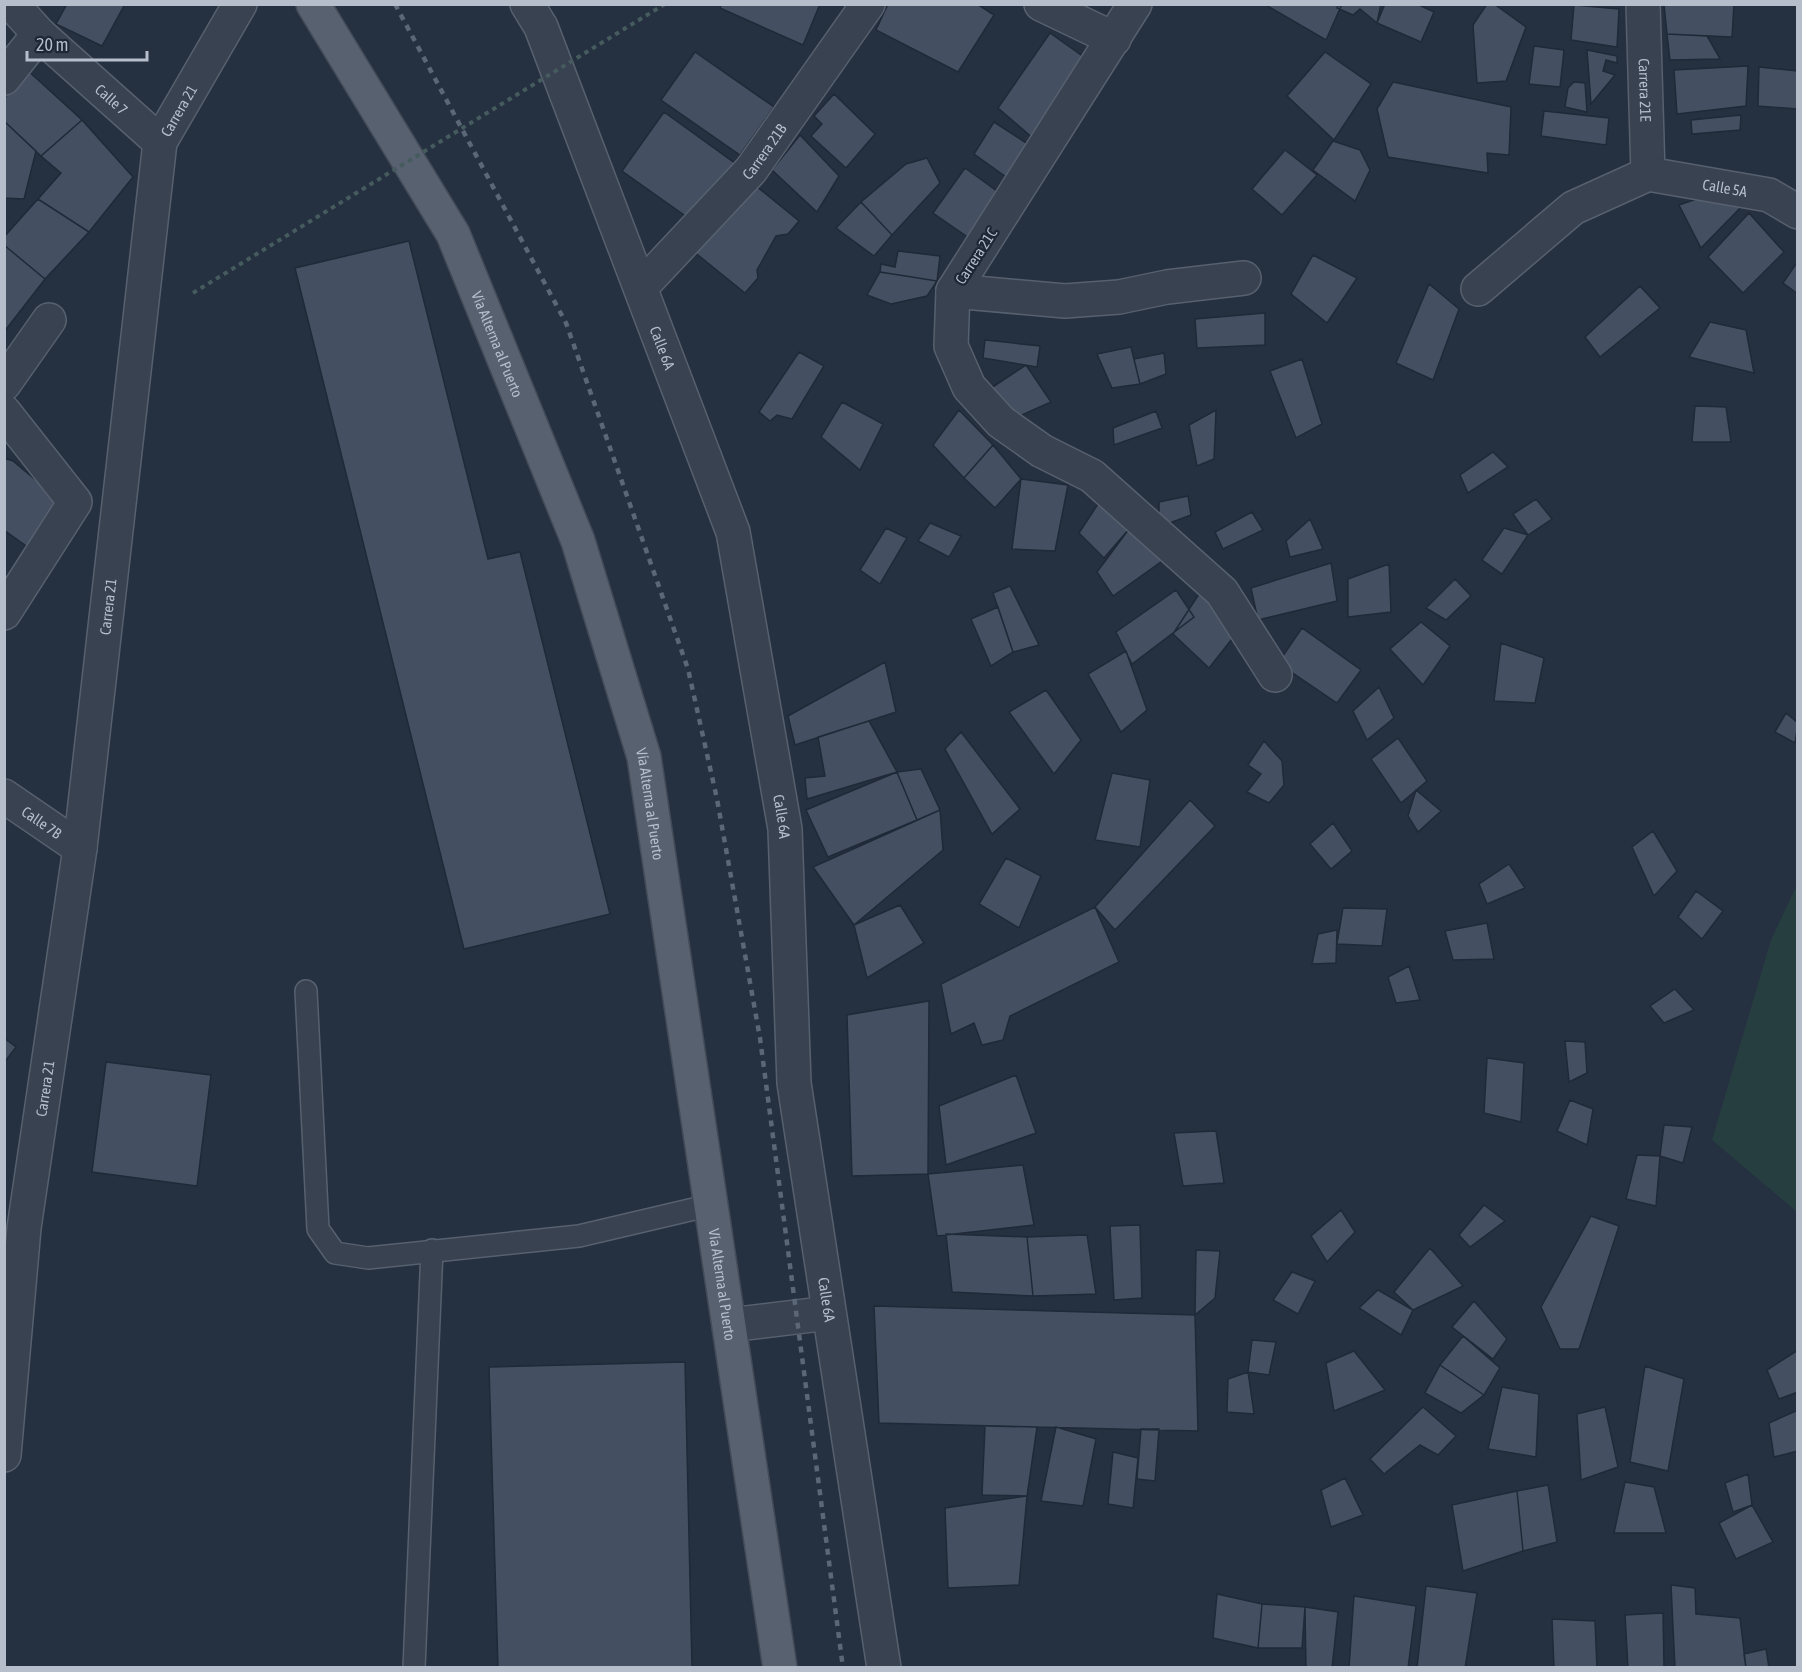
<svg xmlns="http://www.w3.org/2000/svg" width="1802" height="1672" font-family="'Asap Condensed',sans-serif">
	<rect width="100%" height="100%" fill="#253040"/>
	<path fill="#273e41" d="M 1797,885 L 1797,1212 L 1712,1140 L 1771,940 Z"/>
	<path fill="#445062" stroke="#202937" stroke-width="1.5" d="M 67,4 L 125,4 L 102,46 L 56,24 Z
		M 722,4 L 820,4 L 803,45 L 720,8 Z
		M 888,4 L 977,4 L 994,15 L 958,72 L 876,30 Z
		M 1264,4 L 1342,4 L 1326,40 Z
		M 1339,4 L 1381,4 L 1377,23 L 1360,9 L 1353,15 L 1337,8 Z
		M 1385,4 L 1417,4 L 1434,12 L 1421,42 L 1377,23 Z
		M 1487,4 L 1494,4 L 1526,27 L 1506,81 L 1477,83 L 1473,25 Z
		M 1664,4 L 1734,4 L 1732,37 L 1667,34 Z
		M 1574,5 L 1619,9 L 1617,47 L 1571,40 Z
		M 1050,33 L 1088,60 L 1035,140 L 998,108 Z
		M 1667,34 L 1707,36 L 1720,59 L 1670,60 Z
		M 1534,46 L 1564,50 L 1560,87 L 1529,84 Z
		M 1587,50 L 1617,56 L 1617,63 L 1606,60 L 1603,71 L 1615,75 L 1591,104 Z
		M 695,52 L 774,107 L 740,155 L 661,100 Z
		M 1325,52 L 1371,84 L 1334,140 L 1287,96 Z
		M 1748,66 L 1746,106 L 1677,114 L 1674,70 Z
		M 1759,67 L 1798,71 L 1798,109 L 1758,106 Z
		M 25,68 L 82,120 L 41,156 L 4,121 L 4,99 Z
		M 1393,82 L 1511,107 L 1509,155 L 1487,153 L 1488,173 L 1388,157 L 1377,109 Z
		M 1574,82 L 1585,83 L 1587,112 L 1565,107 L 1568,88 Z
		M 834,94 L 875,134 L 846,168 L 811,136 L 822,124 L 814,116 Z
		M 1544,111 L 1609,118 L 1606,145 L 1541,136 Z
		M 664,112 L 736,164 L 694,222 L 622,171 Z
		M 1741,115 L 1740,130 L 1692,134 L 1691,120 Z
		M 82,120 L 133,177 L 89,232 L 38,199 L 61,173 L 41,156 Z
		M 4,121 L 36,151 L 24,199 L 4,198 Z
		M 994,122 L 1031,146 L 1009,179 L 974,154 Z
		M 800,135 L 839,176 L 817,212 L 772,170 Z
		M 1333,141 L 1360,150 L 1370,170 L 1355,201 L 1313,170 Z
		M 1285,150 L 1317,175 L 1282,215 L 1252,189 Z
		M 927,158 L 940,183 L 892,235 L 861,202 L 906,164 Z
		M 965,168 L 1001,194 L 969,238 L 933,213 Z
		M 750,181 L 799,221 L 788,234 L 776,236 L 757,270 L 758,278 L 745,293 L 693,251 Z
		M 1720,191 L 1745,203 L 1701,248 L 1679,205 Z
		M 38,199 L 89,232 L 45,279 L 4,245 L 4,237 Z
		M 861,202 L 892,235 L 874,256 L 836,228 Z
		M 1749,213 L 1784,252 L 1743,293 L 1708,257 Z
		M 409,241 L 488,559 L 520,552 L 610,914 L 464,949 L 295,268 Z
		M 4,245 L 45,279 L 4,332 Z
		M 898,251 L 940,256 L 937,281 L 880,272 L 881,264 L 895,267 Z
		M 1313,255 L 1357,278 L 1327,323 L 1291,294 Z
		M 1798,261 L 1798,294 L 1783,283 Z
		M 880,272 L 937,281 L 927,296 L 891,304 L 867,295 Z
		M 1429,284 L 1459,309 L 1433,380 L 1396,363 Z
		M 1640,286 L 1660,308 L 1600,357 L 1585,337 Z
		M 1265,313 L 1265,345 L 1197,348 L 1195,319 Z
		M 1710,322 L 1746,330 L 1754,373 L 1689,357 Z
		M 985,340 L 1040,346 L 1037,367 L 983,358 Z
		M 1131,347 L 1140,384 L 1112,388 L 1097,354 Z
		M 799,352 L 824,366 L 792,419 L 777,415 L 770,421 L 759,412 Z
		M 1164,353 L 1166,374 L 1140,384 L 1134,359 Z
		M 1302,359 L 1322,424 L 1296,438 L 1270,371 Z
		M 1026,365 L 1051,402 L 1008,421 L 982,394 Z
		M 842,402 L 883,424 L 860,470 L 821,437 Z
		M 1695,406 L 1726,407 L 1731,442 L 1692,442 Z
		M 959,410 L 993,445 L 964,478 L 933,445 Z
		M 1216,410 L 1214,459 L 1197,466 L 1189,425 Z
		M 1156,411 L 1162,428 L 1114,445 L 1113,428 Z
		M 993,445 L 1021,479 L 995,508 L 964,478 Z
		M 1493,452 L 1508,467 L 1468,493 L 1460,475 Z
		M 4,458 L 13,461 L 62,502 L 36,553 L 4,530 Z
		M 1021,479 L 1068,485 L 1055,551 L 1012,549 Z
		M 1188,496 L 1191,515 L 1159,527 L 1159,502 Z
		M 1536,499 L 1552,519 L 1528,535 L 1513,514 Z
		M 1100,501 L 1129,529 L 1104,558 L 1079,533 Z
		M 1252,512 L 1263,530 L 1223,549 L 1215,532 Z
		M 1310,519 L 1323,549 L 1290,557 L 1286,541 Z
		M 930,523 L 961,536 L 949,557 L 918,541 Z
		M 886,528 L 907,538 L 880,584 L 860,570 Z
		M 1504,528 L 1528,535 L 1502,574 L 1482,560 Z
		M 1129,529 L 1165,559 L 1113,596 L 1097,572 Z
		M 1331,563 L 1337,601 L 1258,620 L 1251,588 Z
		M 1389,564 L 1391,612 L 1348,617 L 1348,579 Z
		M 1455,579 L 1471,596 L 1446,620 L 1426,608 Z
		M 1010,586 L 1039,645 L 1013,652 L 993,593 Z
		M 1176,590 L 1194,617 L 1132,664 L 1116,632 Z
		M 1199,594 L 1239,630 L 1209,668 L 1173,634 Z
		M 998,607 L 1013,652 L 991,666 L 971,619 Z
		M 1421,622 L 1450,646 L 1423,685 L 1390,649 Z
		M 1302,628 L 1361,670 L 1337,703 L 1278,663 Z
		M 1501,643 L 1544,658 L 1535,703 L 1494,701 Z
		M 1126,651 L 1147,710 L 1121,732 L 1088,674 Z
		M 885,662 L 896,712 L 795,745 L 788,716 Z
		M 1379,687 L 1394,718 L 1367,740 L 1353,711 Z
		M 1046,690 L 1081,740 L 1054,774 L 1009,712 Z
		M 1786,713 L 1798,723 L 1795,743 L 1775,732 Z
		M 869,721 L 897,772 L 807,799 L 805,778 L 825,776 L 818,737 Z
		M 961,732 L 1020,809 L 992,834 L 945,749 Z
		M 1398,738 L 1427,781 L 1401,803 L 1371,759 Z
		M 1264,741 L 1282,761 L 1284,785 L 1269,803 L 1247,792 L 1261,774 L 1248,765 Z
		M 921,769 L 940,810 L 917,820 L 897,772 Z
		M 897,772 L 917,820 L 828,857 L 806,810 Z
		M 1112,773 L 1150,780 L 1140,847 L 1095,840 Z
		M 1416,790 L 1441,811 L 1418,832 L 1408,816 Z
		M 1190,800 L 1215,826 L 1115,930 L 1095,907 Z
		M 940,810 L 943,850 L 854,925 L 813,867 Z
		M 1333,823 L 1352,851 L 1331,869 L 1310,844 Z
		M 1653,831 L 1677,871 L 1654,896 L 1632,847 Z
		M 1006,858 L 1041,876 L 1019,928 L 979,904 Z
		M 1509,864 L 1525,888 L 1487,904 L 1479,884 Z
		M 1696,891 L 1723,911 L 1702,939 L 1678,917 Z
		M 900,905 L 924,943 L 867,978 L 854,925 Z
		M 1095,907 L 1119,962 L 1010,1016 L 1003,1040 L 982,1045 L 974,1023 L 951,1034 L 941,984 Z
		M 1343,908 L 1387,909 L 1382,946 L 1337,944 Z
		M 1487,923 L 1494,959 L 1453,960 L 1445,931 Z
		M 1337,930 L 1336,963 L 1312,964 L 1318,934 Z
		M 1409,966 L 1420,1000 L 1396,1003 L 1388,977 Z
		M 1675,989 L 1694,1010 L 1664,1023 L 1650,1006 Z
		M 929,1001 L 928,1174 L 852,1176 L 847,1015 Z
		M 4,1038 L 16,1047 L 4,1063 Z
		M 1565,1041 L 1585,1042 L 1587,1073 L 1569,1082 Z
		M 1487,1058 L 1524,1063 L 1521,1122 L 1484,1113 Z
		M 106,1062 L 211,1075 L 197,1186 L 92,1172 Z
		M 1016,1075 L 1036,1133 L 946,1165 L 939,1106 Z
		M 1570,1100 L 1593,1109 L 1587,1145 L 1557,1131 Z
		M 1664,1125 L 1692,1127 L 1683,1163 L 1660,1156 Z
		M 1216,1131 L 1224,1183 L 1183,1186 L 1174,1133 Z
		M 1637,1155 L 1660,1156 L 1656,1206 L 1626,1199 Z
		M 1023,1165 L 1034,1225 L 937,1236 L 928,1174 Z
		M 1484,1205 L 1505,1221 L 1470,1247 L 1459,1235 Z
		M 1341,1210 L 1355,1232 L 1327,1262 L 1311,1236 Z
		M 1591,1216 L 1619,1226 L 1579,1349 L 1560,1349 L 1541,1307 Z
		M 1140,1225 L 1142,1298 L 1114,1300 L 1110,1226 Z
		M 946,1234 L 1027,1237 L 1033,1296 L 952,1292 Z
		M 1087,1235 L 1096,1294 L 1033,1296 L 1027,1237 Z
		M 1430,1248 L 1463,1286 L 1413,1310 L 1394,1292 Z
		M 1196,1250 L 1220,1251 L 1215,1298 L 1195,1315 Z
		M 1292,1272 L 1315,1281 L 1298,1314 L 1273,1300 Z
		M 1378,1290 L 1413,1310 L 1401,1335 L 1359,1308 Z
		M 1474,1301 L 1507,1339 L 1493,1359 L 1452,1327 Z
		M 874,1306 L 1195,1315 L 1198,1431 L 879,1423 Z
		M 1463,1336 L 1500,1368 L 1484,1395 L 1440,1365 Z
		M 1252,1340 L 1276,1342 L 1269,1375 L 1248,1372 Z
		M 1798,1350 L 1798,1392 L 1779,1399 L 1767,1370 Z
		M 1354,1351 L 1385,1390 L 1334,1411 L 1326,1363 Z
		M 685,1362 L 692,1668 L 498,1668 L 489,1367 Z
		M 1440,1365 L 1484,1395 L 1461,1413 L 1425,1393 Z
		M 1645,1366 L 1684,1379 L 1668,1471 L 1630,1462 Z
		M 1248,1372 L 1254,1414 L 1227,1412 L 1228,1379 Z
		M 1502,1387 L 1539,1394 L 1536,1457 L 1488,1449 Z
		M 1423,1407 L 1456,1436 L 1438,1455 L 1420,1445 L 1384,1474 L 1370,1459 Z
		M 1605,1407 L 1618,1467 L 1581,1480 L 1577,1414 Z
		M 1798,1410 L 1798,1451 L 1774,1457 L 1769,1423 Z
		M 985,1426 L 1037,1427 L 1027,1496 L 982,1495 Z
		M 1056,1427 L 1096,1439 L 1083,1506 L 1041,1501 Z
		M 1141,1429 L 1159,1429 L 1155,1481 L 1137,1479 Z
		M 1113,1452 L 1138,1458 L 1133,1508 L 1108,1504 Z
		M 1748,1474 L 1752,1505 L 1733,1512 L 1725,1483 Z
		M 1345,1478 L 1363,1515 L 1331,1527 L 1321,1490 Z
		M 1625,1482 L 1654,1487 L 1666,1533 L 1614,1533 Z
		M 1548,1485 L 1557,1542 L 1523,1551 L 1517,1491 Z
		M 1517,1491 L 1523,1551 L 1463,1571 L 1452,1505 Z
		M 1027,1496 L 1019,1585 L 948,1588 L 945,1508 Z
		M 1752,1505 L 1773,1542 L 1736,1559 L 1719,1523 Z
		M 1671,1585 L 1695,1588 L 1696,1614 L 1740,1618 L 1746,1668 L 1675,1668 Z
		M 1426,1586 L 1477,1593 L 1465,1668 L 1417,1668 Z
		M 1217,1594 L 1262,1604 L 1258,1648 L 1213,1638 Z
		M 1354,1596 L 1416,1606 L 1408,1668 L 1349,1668 Z
		M 1262,1604 L 1305,1607 L 1302,1648 L 1258,1648 Z
		M 1305,1607 L 1338,1612 L 1332,1668 L 1306,1668 Z
		M 1663,1613 L 1664,1668 L 1628,1668 L 1625,1615 Z
		M 1552,1619 L 1595,1621 L 1597,1668 L 1554,1668 Z
		M 1766,1649 L 1769,1668 L 1746,1668 L 1744,1654 Z"/>
	<g fill="none" stroke-linecap="round" stroke-linejoin="round">
		<defs>
			<path id="service" d="M 306,991 L 318,1229 L 335,1253 L 368,1258 L 579,1236 L 711,1205
				M 414,1668 L 432,1250"/>
			<g id="minor">
				<path id="s1" d="M 12,4 L 39,34 L 160,142"/>
				<path id="s2" d="M 527,4 L 541,27 L 733,532 L 785,829 L 794,1083 L 884,1668"/>
				<path d="M 1041,4 L 1114,39"/>
				<path d="M 1135,4 L 953,291 L 951,346 L 969,387 L 1001,422 L 1042,451 L 1092,476 L 1222,592 L 1275,675"/>
				<path id="s3" d="M 1643,4 L 1648,174"/>
				<path d="M 4,78 L 39,34"/>
				<path id="s4" d="M 1648,174 L 1769,195 L 1798,212"/>
				<path id="s5" d="M 642,286 L 751,170 L 868,4"/>
				<path d="M 1478,289 L 1573,208 L 1648,174"/>
				<path d="M 953,291 L 1065,301 L 1119,297 L 1167,287 L 1244,278"/>
				<path d="M 4,384 L 49,320"/>
				<path d="M 4,412 L 75,502 L 4,613"/>
				<path id="s6" d="M 4,796 L 80,848"/>
				<path d="M 729,1325 L 829,1313"/>
				<path id="s7" d="M 4,1455 L 24,1228 L 80,848 L 160,142 L 240,4"/>
			</g>
			<g id="primary">
				<path id="s8" d="M 313,4 L 453,234 L 578,541 L 644,757 L 780,1668"/>
			</g>
		</defs>
		<use href="#service" stroke="#57606e" stroke-width="24"/>
		<use href="#minor" stroke="#57606e" stroke-width="36"/>
		<use href="#primary" stroke="#434b59" stroke-width="36"/>
		<use href="#service" stroke="#394250" stroke-width="21"/>
		<use href="#minor" stroke="#394250" stroke-width="33"/>
		<use href="#primary" stroke="#576170" stroke-width="33"/>
		<path stroke="#5b6677" stroke-width="4.5" stroke-dasharray="6 6" stroke-linecap="butt" d="M 395,4 L 566,323 L 688,669 L 717,799 L 760,1038 L 843,1668"/>
		<path stroke="#455b5e" stroke-width="4" stroke-dasharray="4.5 4.5" stroke-linecap="butt" d="M 193,293 L 665,4"/>
	</g>
	<g text-anchor="middle" dominant-baseline="central" stroke-width="4.5" stroke-linejoin="round" paint-order="stroke">
		<g font-size="15" fill="#b6bdcb" stroke="#1e2735">
			<text stroke="none"><textPath href="#s3" startOffset="86">Carrera 21E</textPath></text>
			<text stroke="none"><textPath href="#s1" startOffset="138">Calle 7</textPath></text>
			<text stroke="none"><textPath href="#s7" startOffset="1359">Carrera 21</textPath></text>
			<text stroke="none"><textPath href="#s5" startOffset="182">Carrera 21B</textPath></text>
			<text stroke="none"><textPath href="#s4" startOffset="78">Calle 5A</textPath></text>
			<text transform="translate(976 256) rotate(-57)">Carrera 21C</text>
			<text stroke="none"><textPath href="#s8" startOffset="388">Vía Alterna al Puerto</textPath></text>
			<text stroke="none"><textPath href="#s2" startOffset="370">Calle 6A</textPath></text>
			<text stroke="none"><textPath href="#s7" startOffset="855">Carrera 21</textPath></text>
			<text stroke="none"><textPath href="#s8" startOffset="874">Vía Alterna al Puerto</textPath></text>
			<text stroke="none"><textPath href="#s2" startOffset="856">Calle 6A</textPath></text>
			<text stroke="none"><textPath href="#s6" startOffset="46">Calle 7B</textPath></text>
			<text stroke="none"><textPath href="#s7" startOffset="369">Carrera 21</textPath></text>
			<text stroke="none"><textPath href="#s8" startOffset="1360">Vía Alterna al Puerto</textPath></text>
			<text stroke="none"><textPath href="#s2" startOffset="1342">Calle 6A</textPath></text>
		</g>
	</g>
	<rect width="1802" height="1672" fill="none" stroke="#b6bdcb" stroke-width="12"/>
	<path d="M27 51v9h120v-9" fill="none" stroke="#b6bdcb" stroke-width="3"/>
	<text x="36" y="51" font-size="18" fill="#b6bdcb" stroke="#1e2735" stroke-width="4.5" paint-order="stroke">20 m</text>
</svg>
